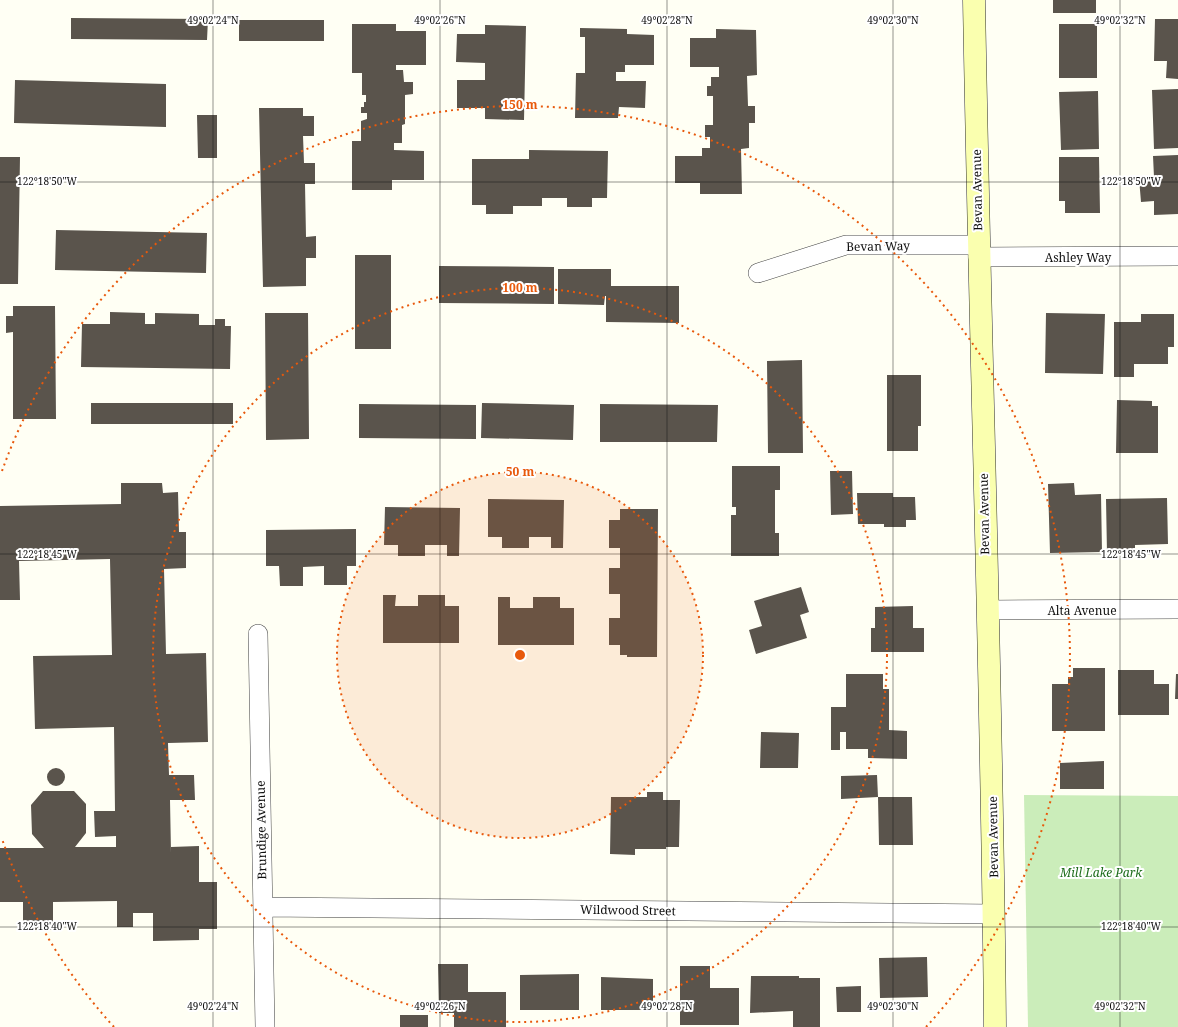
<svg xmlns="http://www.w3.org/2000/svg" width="1178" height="1027" font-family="'Noto Serif',serif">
	<rect width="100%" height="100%" fill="#fffff4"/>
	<path fill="#cbedba" d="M 1024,795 L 1178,796 L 1178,1027 L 1028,1027 Z"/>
	<path fill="#5a544c" d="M 1053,0 L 1096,0 L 1096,13 L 1053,13 Z
		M 71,18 L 208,19 L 207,40 L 71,39 Z
		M 1155,19 L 1178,19 L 1178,79 L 1166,78 L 1167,61 L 1154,61 Z
		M 239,20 L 324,20 L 324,41 L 239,41 Z
		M 352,24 L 396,24 L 396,31 L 426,31 L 426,65 L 396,65 L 396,70 L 403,70 L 404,82 L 413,82 L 413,94 L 405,95 L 405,124 L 402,125 L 402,143 L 394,143 L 394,150 L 424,151 L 424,180 L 392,180 L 392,190 L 352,190 L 352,141 L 361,141 L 361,121 L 367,119 L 367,113 L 361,113 L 361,107 L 364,107 L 364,102 L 366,102 L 366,95 L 362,95 L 362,73 L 352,73 Z
		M 1059,24 L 1097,24 L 1097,78 L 1059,78 Z
		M 485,25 L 526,26 L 524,120 L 485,119 L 485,108 L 457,108 L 457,80 L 485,80 L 485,63 L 456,62 L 457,34 L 485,34 Z
		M 580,28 L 627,29 L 627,34 L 654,35 L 654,65 L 625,65 L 625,72 L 616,72 L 616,81 L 646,81 L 645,108 L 619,107 L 618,118 L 575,118 L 576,73 L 585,73 L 585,37 L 580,37 Z
		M 716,29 L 756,30 L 757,75 L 747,76 L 748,106 L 755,106 L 755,123 L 749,123 L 749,148 L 741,149 L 742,194 L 700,194 L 700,183 L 675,183 L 675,156 L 702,156 L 702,148 L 710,148 L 710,137 L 705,137 L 705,125 L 713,125 L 713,96 L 707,96 L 707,86 L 711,86 L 711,77 L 719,77 L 719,67 L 690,67 L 690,38 L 716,38 Z
		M 15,80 L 166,84 L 166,127 L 14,123 Z
		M 1178,89 L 1178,148 L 1154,149 L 1152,90 Z
		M 1098,91 L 1099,149 L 1061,150 L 1059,92 Z
		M 259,108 L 303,108 L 303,116 L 314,116 L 314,136 L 303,136 L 304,163 L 315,163 L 315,184 L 305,184 L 306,237 L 316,236 L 316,258 L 306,258 L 306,286 L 263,287 Z
		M 197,115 L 217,115 L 217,158 L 198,158 Z
		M 529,150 L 608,151 L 607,198 L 592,198 L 592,207 L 567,207 L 567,198 L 542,198 L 542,206 L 513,206 L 513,214 L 486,214 L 486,205 L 472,205 L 472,159 L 529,159 Z
		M 1178,155 L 1178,214 L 1154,215 L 1154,201 L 1141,202 L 1139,178 L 1154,177 L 1153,156 Z
		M 0,157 L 20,157 L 18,284 L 0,284 Z
		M 1059,157 L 1099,157 L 1100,213 L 1065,213 L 1065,201 L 1059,201 Z
		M 56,230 L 207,233 L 206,273 L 55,270 Z
		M 355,255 L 391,255 L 391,349 L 355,349 Z
		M 439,266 L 554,267 L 554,304 L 439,303 Z
		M 558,269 L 611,269 L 611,286 L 679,286 L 679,323 L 606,322 L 606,296 L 605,296 L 604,305 L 558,304 Z
		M 13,306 L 55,306 L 56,419 L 13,419 L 13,332 L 6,333 L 6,316 L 13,316 Z
		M 110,312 L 145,313 L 145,324 L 155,324 L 155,313 L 199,314 L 199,325 L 215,325 L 215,319 L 225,319 L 225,326 L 231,326 L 230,369 L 81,367 L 82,324 L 110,324 Z
		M 265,313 L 308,313 L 309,439 L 266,440 Z
		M 1046,313 L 1105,314 L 1103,374 L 1045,373 Z
		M 1141,314 L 1174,314 L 1174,347 L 1168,347 L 1168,364 L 1134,364 L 1134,377 L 1114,377 L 1114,322 L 1141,322 Z
		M 802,360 L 803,453 L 768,453 L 767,361 Z
		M 887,375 L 921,375 L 921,426 L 918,426 L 918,451 L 887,451 Z
		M 1117,400 L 1152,401 L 1152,406 L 1158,406 L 1158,453 L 1116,453 Z
		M 91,403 L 233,403 L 233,424 L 91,424 Z
		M 482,403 L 574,405 L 573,440 L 481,438 Z
		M 359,404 L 476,405 L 476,439 L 359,438 Z
		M 600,404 L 718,405 L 717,442 L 600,442 Z
		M 732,466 L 780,466 L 780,490 L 775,490 L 775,533 L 779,533 L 779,556 L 731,556 L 731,515 L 736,515 L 736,507 L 732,507 Z
		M 830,471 L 852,471 L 853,514 L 831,515 Z
		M 121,483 L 162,483 L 163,493 L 178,492 L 179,532 L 186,532 L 186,568 L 164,569 L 166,654 L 206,653 L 208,742 L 168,743 L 169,775 L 194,775 L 195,800 L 170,800 L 171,853 L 171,847 L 199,846 L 199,882 L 217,882 L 217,929 L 199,929 L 199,940 L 153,941 L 153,913 L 133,913 L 133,927 L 117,927 L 117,901 L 53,902 L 53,930 L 23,930 L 23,902 L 0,902 L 0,848 L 44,848 L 32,834 L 31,805 L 43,791 L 74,791 L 86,804 L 86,833 L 75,847 L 116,847 L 116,836 L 95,837 L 94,811 L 115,811 L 114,727 L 35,729 L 33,656 L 112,655 L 110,559 L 19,561 L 20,600 L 0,600 L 0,506 L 121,504 Z
		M 1074,483 L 1075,495 L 1101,494 L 1102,552 L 1050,553 L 1048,484 Z
		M 857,493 L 893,493 L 893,497 L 915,497 L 916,520 L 906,520 L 906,527 L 884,527 L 884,524 L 858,524 Z
		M 1167,498 L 1168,544 L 1135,545 L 1135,553 L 1107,553 L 1106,499 Z
		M 488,499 L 564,500 L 563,548 L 551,548 L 551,537 L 529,537 L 529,548 L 502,548 L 502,537 L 488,537 Z
		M 385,507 L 460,508 L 459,556 L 447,556 L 447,545 L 425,545 L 425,556 L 398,556 L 398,545 L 384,545 Z
		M 620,509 L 658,509 L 657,657 L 627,657 L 627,655 L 620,655 L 620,645 L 609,645 L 609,618 L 620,618 L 620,594 L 609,594 L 609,568 L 620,568 L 620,548 L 609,548 L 609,520 L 620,520 Z
		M 356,529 L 356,566 L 347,566 L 347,585 L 324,585 L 324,566 L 303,567 L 303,586 L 280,586 L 279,566 L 266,566 L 266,530 Z
		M 801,587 L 809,612 L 800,615 L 807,638 L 756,654 L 749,630 L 762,626 L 754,601 Z
		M 383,595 L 396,595 L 395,606 L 418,606 L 418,595 L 445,595 L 445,606 L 459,606 L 459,643 L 383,643 Z
		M 498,597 L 510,597 L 510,608 L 533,608 L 533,597 L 560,597 L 560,608 L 574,608 L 574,645 L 498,645 Z
		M 913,606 L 913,628 L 924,628 L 924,652 L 871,652 L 871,628 L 875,628 L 875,607 Z
		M 1073,668 L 1105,668 L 1105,731 L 1052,731 L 1052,684 L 1068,684 L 1068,677 L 1073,677 Z
		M 1118,670 L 1154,670 L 1154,684 L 1169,684 L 1169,715 L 1118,715 Z
		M 846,674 L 883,674 L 883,689 L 889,689 L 889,730 L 907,731 L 907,759 L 868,758 L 868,749 L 846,749 L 846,732 L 840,732 L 840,750 L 831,750 L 831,707 L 846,707 Z
		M 1176,674 L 1178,674 L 1178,699 L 1175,699 Z
		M 761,732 L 799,733 L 798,768 L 760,768 Z
		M 1104,761 L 1104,789 L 1060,789 L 1060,763 Z
		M47 777a9 9 0 1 1 18 0a9 9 0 1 1-18 0Z
		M 877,775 L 878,797 L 841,799 L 841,776 Z
		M 647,792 L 663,792 L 663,800 L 680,800 L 679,847 L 666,847 L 666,849 L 635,849 L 635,855 L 610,854 L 611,797 L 647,797 Z
		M 878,797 L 912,797 L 913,845 L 879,845 Z
		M 927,957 L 928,997 L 880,998 L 879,958 Z
		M 438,964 L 468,964 L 468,992 L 506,992 L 506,1027 L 454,1027 L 454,1013 L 439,1013 Z
		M 680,966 L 710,966 L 710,988 L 739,988 L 739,1025 L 680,1025 Z
		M 579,974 L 579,1010 L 520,1010 L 520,975 Z
		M 751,976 L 799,976 L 799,978 L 820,978 L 820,1027 L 793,1027 L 793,1011 L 750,1013 Z
		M 601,977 L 653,979 L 653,1010 L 601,1010 Z
		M 861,986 L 861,1012 L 837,1012 L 836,987 Z
		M 400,1015 L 428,1015 L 428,1027 L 400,1027 Z"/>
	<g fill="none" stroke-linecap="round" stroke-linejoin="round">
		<defs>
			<path id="street" d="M 978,257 L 1178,256
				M 758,273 L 846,245 L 978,245
				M 987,610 L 1178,609
				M 258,634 L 265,1027
				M 263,907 L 994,914"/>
			<path id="secondary" d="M 974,0 C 980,342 992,685 995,1027"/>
		</defs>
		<use href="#street" stroke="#434343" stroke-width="20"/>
		<use href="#secondary" stroke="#323232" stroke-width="23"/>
		<use href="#street" stroke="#fff" stroke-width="19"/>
		<use href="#secondary" stroke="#faffaf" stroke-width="22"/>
	</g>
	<path fill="none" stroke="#101010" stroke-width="1" stroke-opacity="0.45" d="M 213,0 L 213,1027M 440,0 L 440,1027M 667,0 L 667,1027M 893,0 L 893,1027M 1120,0 L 1120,1027M 0,182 L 1178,182M 0,554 L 1178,554M 0,927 L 1178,927"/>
	<circle cx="520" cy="655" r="183" fill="#e8590c" fill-opacity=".12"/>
	<g fill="none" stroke="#e8590c" stroke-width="2" stroke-dasharray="2 4">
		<circle cx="520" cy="655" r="183"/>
		<circle cx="520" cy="655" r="367"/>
		<path d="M114 1027A550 550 0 0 1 2 839M2 471A550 550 0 1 1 926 1027"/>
	</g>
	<g text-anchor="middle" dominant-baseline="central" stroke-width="4" stroke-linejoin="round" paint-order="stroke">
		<g font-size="12" fill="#101010" stroke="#fff">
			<text transform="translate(977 190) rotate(-91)">Bevan Avenue</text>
			<text transform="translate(878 246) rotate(-1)">Bevan Way</text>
			<text x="1078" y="257">Ashley Way</text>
			<text transform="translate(984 514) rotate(-91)">Bevan Avenue</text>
			<text x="1082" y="610">Alta Avenue</text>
			<text transform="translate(261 830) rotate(-91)">Brundige Avenue</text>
			<text transform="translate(993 837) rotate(-91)">Bevan Avenue</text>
			<text transform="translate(628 910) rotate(1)">Wildwood Street</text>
		</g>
		<g font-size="12" font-style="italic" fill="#1e6d1b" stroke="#fff">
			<text x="1101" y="872">Mill Lake Park</text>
		</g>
	</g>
	<g font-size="10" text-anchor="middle" fill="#101010" stroke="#fff" stroke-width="4" stroke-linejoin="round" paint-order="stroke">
		<text x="213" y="24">49°02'24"N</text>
		<text x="440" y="24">49°02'26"N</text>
		<text x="667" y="24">49°02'28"N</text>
		<text x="893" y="24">49°02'30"N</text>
		<text x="1120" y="24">49°02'32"N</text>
		<text x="1131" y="185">122°18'50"W</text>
		<text x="47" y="185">122°18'50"W</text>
		<text x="1131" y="558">122°18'45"W</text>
		<text x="47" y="558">122°18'45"W</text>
		<text x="1131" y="930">122°18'40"W</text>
		<text x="47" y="930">122°18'40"W</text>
		<text x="213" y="1010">49°02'24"N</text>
		<text x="440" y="1010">49°02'26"N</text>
		<text x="667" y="1010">49°02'28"N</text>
		<text x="893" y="1010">49°02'30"N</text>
		<text x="1120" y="1010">49°02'32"N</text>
	</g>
	<circle cx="520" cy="655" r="6" fill="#e8590c" stroke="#fff" stroke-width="2"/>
	<g font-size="12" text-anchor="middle" font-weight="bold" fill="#e8590c" stroke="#fff" stroke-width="4" stroke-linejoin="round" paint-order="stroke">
		<text x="520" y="109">150 m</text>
		<text x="520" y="292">100 m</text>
		<text x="520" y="476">50 m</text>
	</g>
</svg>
